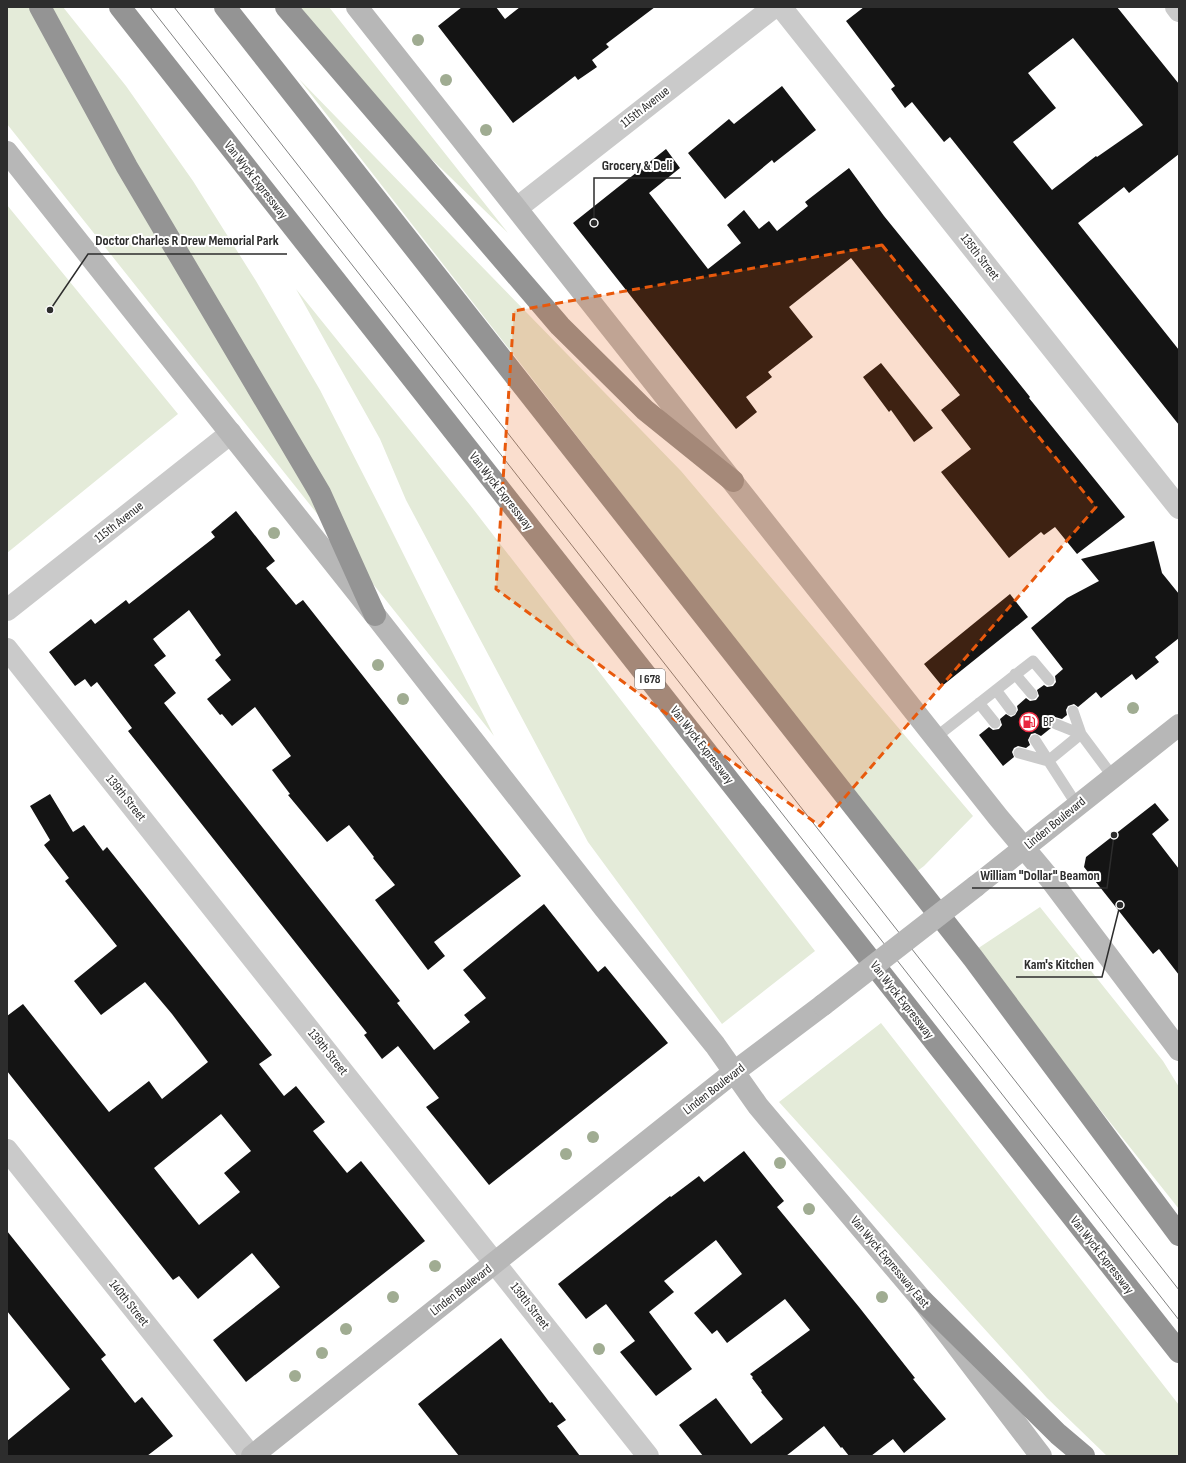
<svg xmlns="http://www.w3.org/2000/svg" width="1186" height="1463" font-family="'Sofia Sans Condensed',sans-serif">
	<rect width="100%" height="100%" fill="#fff"/>
	<path fill="#e4ebd9" d="M 7,7 L 63,7 L 126,86 L 193,181 L 256,281 L 320,390 L 383,513 L 494,736 L 7,124 Z
		M 274,7 L 329,7 L 508,233 L 275,8 Z
		M 299,79 L 681,471 L 973,816 L 924,866 L 916,872 Z
		M 7,205 L 178,414 L 7,553 Z
		M 296,289 L 470,505 L 815,951 L 722,1024 L 588,842 L 406,500 L 380,439 Z
		M 1040,907 L 1163,1061 L 1179,1087 L 1179,1209 L 974,951 Z
		M 881,1023 L 1179,1405 L 1179,1456 L 1107,1456 L 1047,1398 L 779,1102 Z"/>
	<path fill="#141414" fill-rule="evenodd" d="M 462,7 L 496,7 L 505,19 L 520,7 L 655,7 L 606,44 L 609,47 L 592,60 L 597,67 L 578,80 L 575,76 L 513,123 L 438,26 Z
		M 864,7 L 1117,7 L 1179,84 L 1179,154 L 1129,193 L 1124,187 L 1078,223 L 1179,350 L 1179,425 L 950,137 L 944,142 L 912,102 L 905,108 L 891,89 L 895,86 L 846,21 ZM 1073,38 L 1143,125 L 1097,157 L 1096,156 L 1052,190 L 1013,142 L 1056,108 L 1028,73 Z
		M 782,86 L 816,130 L 774,163 L 772,160 L 725,199 L 688,153 L 729,119 L 734,124 Z
		M 666,149 L 680,168 L 649,193 L 708,269 L 741,243 L 727,225 L 744,210 L 759,229 L 769,221 L 777,231 L 808,206 L 805,202 L 849,168 L 884,216 L 953,301 L 1030,397 L 1029,398 L 1125,517 L 1077,554 L 1055,527 L 1044,535 L 1041,532 L 1009,558 L 941,472 L 971,449 L 941,410 L 960,395 L 851,258 L 789,307 L 813,337 L 768,372 L 772,377 L 746,397 L 757,412 L 736,429 L 573,223 Z
		M 881,363 L 933,428 L 914,442 L 891,410 L 889,412 L 863,377 Z
		M 236,511 L 275,561 L 266,568 L 296,605 L 303,600 L 521,876 L 434,942 L 445,956 L 428,970 L 375,900 L 395,885 L 373,858 L 374,857 L 349,825 L 327,842 L 288,795 L 290,794 L 272,770 L 291,756 L 255,707 L 232,726 L 222,714 L 220,715 L 207,699 L 231,680 L 215,660 L 221,655 L 189,610 L 153,639 L 166,656 L 154,665 L 176,693 L 164,703 L 400,1001 L 397,1003 L 434,1050 L 470,1022 L 464,1015 L 486,998 L 463,970 L 544,904 L 598,972 L 605,966 L 668,1043 L 489,1185 L 426,1107 L 439,1098 L 398,1046 L 382,1059 L 364,1035 L 367,1033 L 128,731 L 132,728 L 97,682 L 91,687 L 85,679 L 75,686 L 49,652 L 91,619 L 95,624 L 126,600 L 129,604 L 215,537 L 211,532 Z
		M 1154,541 L 1162,573 L 1179,594 L 1179,638 L 1155,657 L 1159,662 L 1136,680 L 1132,674 L 1101,698 L 1096,692 L 1078,707 L 1074,704 L 1068,706 L 1066,710 L 1067,715 L 1062,719 L 1055,717 L 1051,719 L 1049,725 L 1051,728 L 1041,736 L 1035,733 L 1031,734 L 1028,740 L 1030,745 L 1026,748 L 1018,746 L 1014,748 L 1012,752 L 1014,757 L 1003,766 L 979,735 L 989,727 L 993,730 L 999,729 L 1002,725 L 1000,719 L 1006,714 L 1011,717 L 1015,715 L 1018,710 L 1017,706 L 1026,698 L 1030,701 L 1036,700 L 1039,696 L 1037,690 L 1044,685 L 1047,687 L 1053,686 L 1056,682 L 1055,676 L 1063,669 L 1031,628 L 1067,598 L 1099,581 L 1081,559 Z
		M 1010,594 L 1028,617 L 942,686 L 924,664 Z
		M 50,794 L 73,832 L 84,825 L 103,851 L 107,847 L 272,1055 L 259,1064 L 284,1096 L 296,1086 L 325,1122 L 313,1131 L 347,1173 L 361,1161 L 425,1241 L 246,1382 L 213,1340 L 280,1287 L 252,1253 L 198,1299 L 179,1276 L 173,1280 L 7,1071 L 7,1016 L 23,1004 L 109,1112 L 149,1081 L 162,1099 L 208,1062 L 172,1014 L 145,982 L 101,1015 L 74,981 L 117,946 L 65,881 L 69,878 L 44,845 L 50,840 L 30,806 ZM 221,1114 L 251,1151 L 224,1173 L 240,1192 L 199,1225 L 154,1168 Z
		M 1155,803 L 1169,820 L 1152,834 L 1179,869 L 1179,975 L 1159,949 L 1153,954 L 1084,867 L 1086,857 Z
		M 744,1151 L 784,1201 L 777,1207 L 859,1307 L 915,1378 L 913,1379 L 946,1419 L 904,1453 L 893,1439 L 871,1456 L 849,1456 L 842,1447 L 841,1448 L 824,1426 L 786,1456 L 703,1456 L 679,1425 L 716,1398 L 751,1444 L 783,1419 L 761,1392 L 762,1391 L 752,1378 L 753,1377 L 750,1374 L 810,1330 L 785,1299 L 727,1343 L 717,1330 L 712,1334 L 694,1313 L 742,1274 L 716,1240 L 664,1281 L 674,1292 L 649,1312 L 692,1369 L 656,1396 L 620,1352 L 635,1341 L 606,1304 L 586,1319 L 558,1284 L 670,1196 L 671,1197 L 699,1176 L 704,1182 Z
		M 7,1231 L 106,1355 L 101,1359 L 135,1403 L 142,1397 L 173,1436 L 147,1456 L 7,1456 L 7,1441 L 70,1389 L 7,1311 Z
		M 501,1338 L 550,1403 L 552,1402 L 566,1420 L 557,1426 L 580,1456 L 459,1456 L 418,1404 Z"/>
	<g fill="none" stroke-linecap="round" stroke-linejoin="round">
		<path stroke="#cacaca" stroke-width="11" d="M 1015,674 L 1032,694
			M 996,690 L 1011,710
			M 979,703 L 995,723
			M 1073,711 L 1081,734 L 1113,777
			M 1056,724 L 1081,734
			M 936,737 L 1033,661 L 1049,680
			M 1035,740 L 1077,805
			M 1019,753 L 1048,761 L 1081,734"/>
		<path stroke="#cacaca" stroke-width="22" d="M 781,7 L 1179,508
			M 1176,7 L 1179,11
			M 517,208 L 774,7
			M 7,610 L 231,433
			M 7,649 L 648,1456
			M 7,1150 L 251,1456"/>
		<path stroke="#b7b7b7" stroke-width="22" d="M 357,7 L 998,817 L 1050,879 L 1179,1050
			M 7,152 L 375,615 L 605,909 L 715,1045 L 758,1106 L 922,1300 L 1041,1456
			M 976,886 L 1179,725
			M 252,1456 L 734,1072 L 823,1005"/>
		<path stroke="#949494" stroke-width="22" d="M 40,7 L 127,167 L 320,493 L 375,615
			M 120,7 L 1179,1352
			M 225,7 L 973,958 L 1179,1235
			M 286,7 L 560,326 L 645,410 L 733,481
			M 922,1300 L 1058,1434 L 1084,1456"/>
		<path stroke="#828282" stroke-width="1" d="M 150,7 L 1179,1320
			M 174,7 L 1179,1290"/>
		<path stroke="#b7b7b7" stroke-width="22" d="M 823,1005 L 976,886"/>
	</g>
	<g fill="#a0ac92">
		<circle cx="418" cy="40" r="6"/>
		<circle cx="446" cy="80" r="6"/>
		<circle cx="486" cy="130" r="6"/>
		<circle cx="274" cy="533" r="6"/>
		<circle cx="378" cy="665" r="6"/>
		<circle cx="403" cy="699" r="6"/>
		<circle cx="1133" cy="708" r="6"/>
		<circle cx="593" cy="1137" r="6"/>
		<circle cx="566" cy="1154" r="6"/>
		<circle cx="780" cy="1163" r="6"/>
		<circle cx="809" cy="1209" r="6"/>
		<circle cx="435" cy="1266" r="6"/>
		<circle cx="393" cy="1297" r="6"/>
		<circle cx="882" cy="1297" r="6"/>
		<circle cx="346" cy="1329" r="6"/>
		<circle cx="599" cy="1349" r="6"/>
		<circle cx="322" cy="1353" r="6"/>
		<circle cx="295" cy="1376" r="6"/>
	</g>
	<path fill="#e8590c" fill-opacity="0.2" stroke="#e8590c" stroke-width="3" stroke-dasharray="8 5" stroke-linejoin="round" d="M 882,245 L 1096,507 L 820,826 L 496,589 L 514,311 Z"/>
	<defs>
		<symbol id="fuel-ring" viewBox="-11 -11 22 22"><circle r="9.5" fill="#fff" stroke="#ea2840" stroke-width="1.5"/><path d="M-5.5-6h7V0h2V4h1.3V-2.5L3-4.5l.8-.8L6-3V5H2.5V1h-1V6h-7ZM-4.2-4.7v3.2H.2V-4.7Z" fill="#ea2840"/></symbol>
	</defs>
	<g fill-rule="evenodd">
		<use href="#fuel-ring" x="1018" y="711" width="22" height="22"/>
	</g>
	<g text-anchor="middle" dominant-baseline="central" stroke-width="4" stroke-linejoin="round" paint-order="stroke">
		<rect fill="#fff" stroke="#6c6c6c" stroke-width="1" x="635" y="669" width="30" height="20" rx="3"/>
		<g font-size="12" font-weight="bold" fill="#2d2d2d">
			<text x="650" y="679">I 678</text>
		</g>
		<g font-size="13" fill="#2d2d2d" stroke="#fff">
			<text transform="translate(645 107) rotate(-38)">115th Avenue</text>
			<text transform="translate(256 180) rotate(52)">Van Wyck Expressway</text>
			<text transform="translate(980 257) rotate(52)">135th Street</text>
			<text transform="translate(501 491) rotate(52)">Van Wyck Expressway</text>
			<text transform="translate(119 522) rotate(-38)">115th Avenue</text>
			<text transform="translate(702 745) rotate(52)">Van Wyck Expressway</text>
			<text transform="translate(126 798) rotate(51)">139th Street</text>
			<text transform="translate(1055 823) rotate(-39)">Linden Boulevard</text>
			<text transform="translate(902 1000) rotate(52)">Van Wyck Expressway</text>
			<text transform="translate(328 1052) rotate(51)">139th Street</text>
			<text transform="translate(714 1089) rotate(-38)">Linden Boulevard</text>
			<text transform="translate(1102 1255) rotate(52)">Van Wyck Expressway</text>
			<text transform="translate(890 1262) rotate(50)">Van Wyck Expressway East</text>
			<text transform="translate(461 1290) rotate(-38)">Linden Boulevard</text>
			<text transform="translate(129 1303) rotate(51)">140th Street</text>
			<text transform="translate(530 1306) rotate(52)">139th Street</text>
		</g>
		<g font-size="13" fill="#2d2d2d" stroke="#fff" text-anchor="start">
			<text x="1043" y="722">BP</text>
		</g>
	</g>
	<path fill="none" stroke="#2d2d2d" stroke-width="1.5" d="M594 223L594 178H681M50 310L88 254H287M1114 835L1107 888H972M1120 905L1102 977H1016"/>
	<g fill="#2d2d2d" stroke="#fff" stroke-width="1.5">
		<circle cx="594" cy="223" r="4"/>
		<circle cx="50" cy="310" r="4"/>
		<circle cx="1114" cy="835" r="4"/>
		<circle cx="1120" cy="905" r="4"/>
	</g>
	<g font-size="14" text-anchor="middle" font-weight="bold" fill="#2d2d2d" stroke="#fff" stroke-width="4" stroke-linejoin="round" paint-order="stroke">
		<text x="637" y="170">Grocery &amp; Deli</text>
		<text x="187" y="245">Doctor Charles R Drew Memorial Park</text>
		<text x="1040" y="880">William "Dollar" Beamon</text>
		<text x="1059" y="969">Kam's Kitchen</text>
	</g>
	<rect width="1186" height="1463" fill="none" stroke="#2d2d2d" stroke-width="16"/>
</svg>
